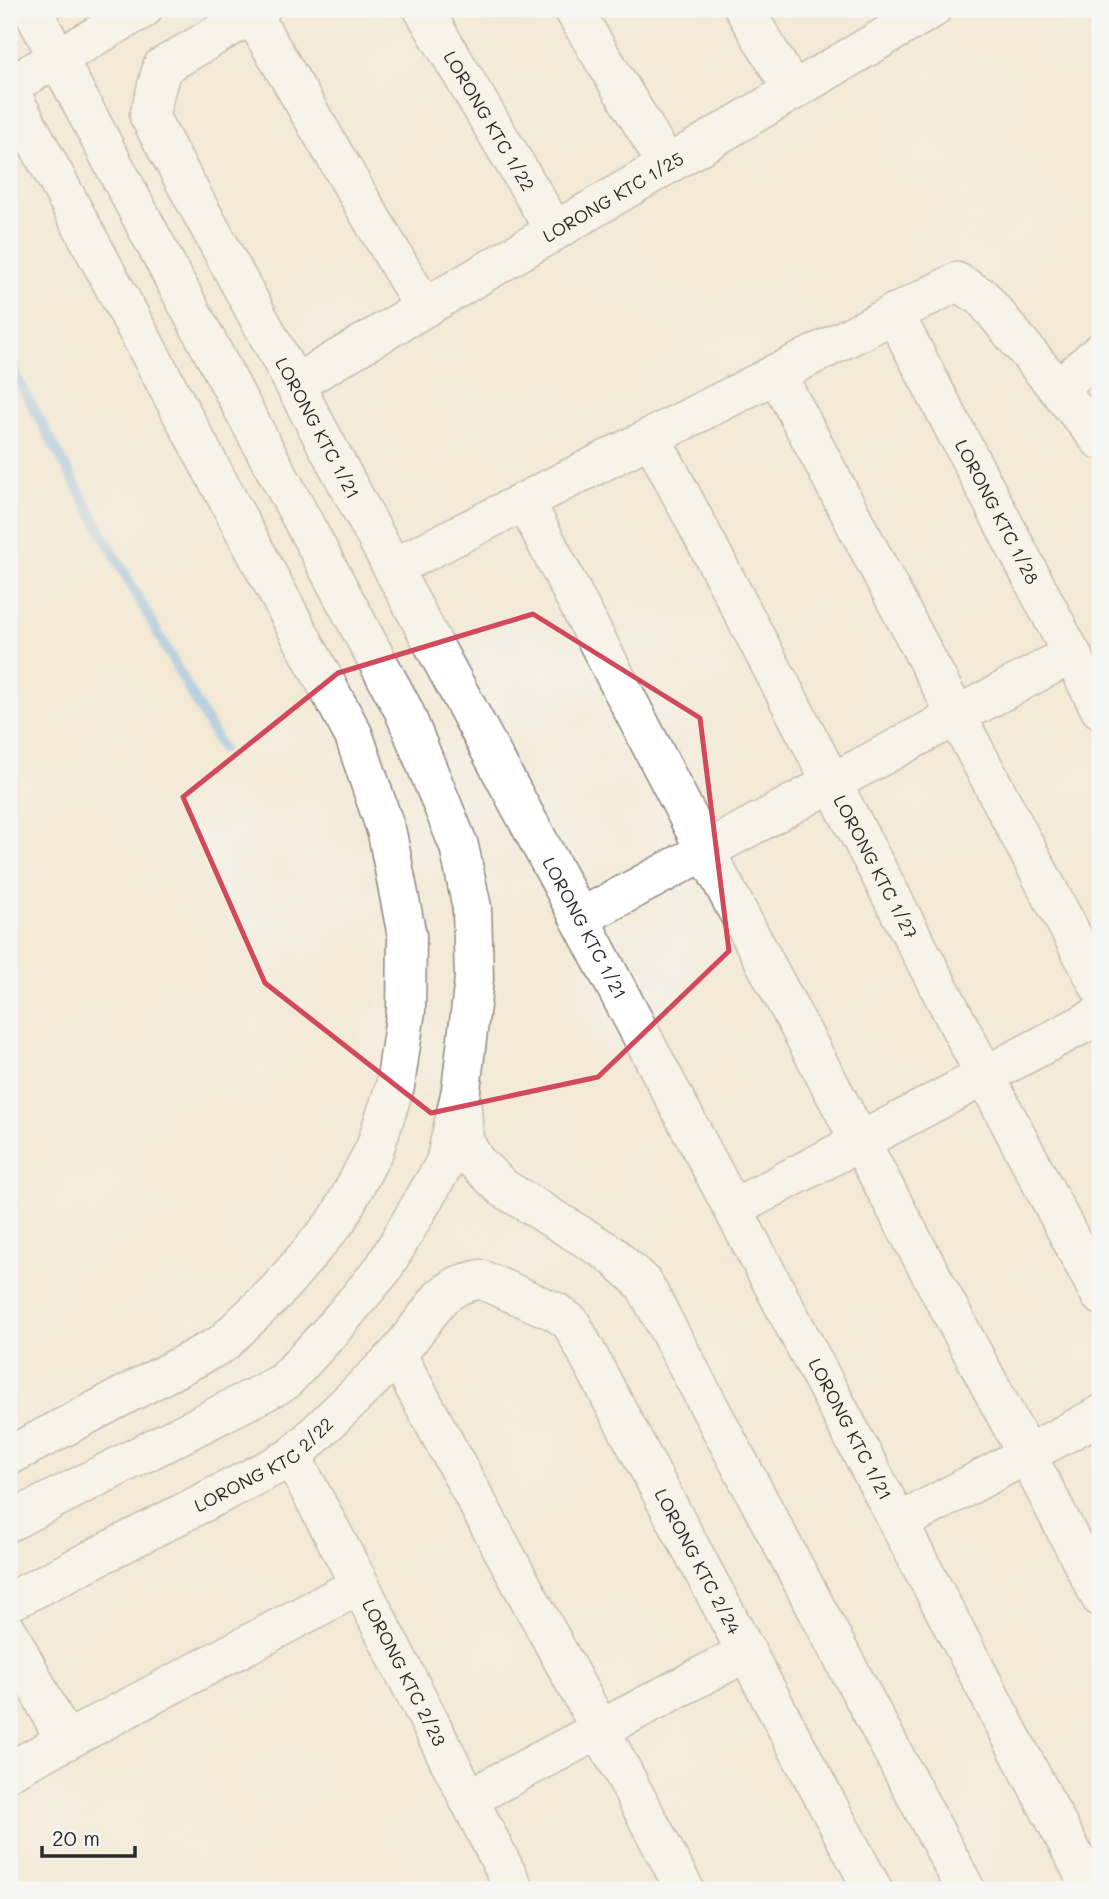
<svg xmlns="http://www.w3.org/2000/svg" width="1109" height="1899" font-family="Mali,sans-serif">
	<rect width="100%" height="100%" fill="#f6f6f2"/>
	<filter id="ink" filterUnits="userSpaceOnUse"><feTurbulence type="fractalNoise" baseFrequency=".0143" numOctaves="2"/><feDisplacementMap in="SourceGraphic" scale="14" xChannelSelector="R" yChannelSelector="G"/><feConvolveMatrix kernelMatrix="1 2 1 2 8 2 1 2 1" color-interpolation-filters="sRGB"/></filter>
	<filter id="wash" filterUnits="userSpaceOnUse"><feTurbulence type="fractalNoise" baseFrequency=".00686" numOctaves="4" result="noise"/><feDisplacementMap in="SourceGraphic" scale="28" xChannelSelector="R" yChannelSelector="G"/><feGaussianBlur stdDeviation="1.57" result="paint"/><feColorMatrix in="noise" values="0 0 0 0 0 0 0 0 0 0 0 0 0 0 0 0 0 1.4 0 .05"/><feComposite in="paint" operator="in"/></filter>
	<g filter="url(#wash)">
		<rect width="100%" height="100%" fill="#f3e9d6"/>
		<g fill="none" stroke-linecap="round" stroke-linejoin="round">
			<path stroke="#78b3e9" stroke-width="10" d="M 9,364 L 222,749"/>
		</g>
	</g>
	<g filter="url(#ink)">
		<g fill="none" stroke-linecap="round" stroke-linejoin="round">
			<defs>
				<g id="minor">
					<path id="s1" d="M 261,9 L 162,67 L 149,116 C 288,370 424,626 560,881 C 739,1217 917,1553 1092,1890"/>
					<path id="s2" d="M 423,9 L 555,231"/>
					<path d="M 573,9 L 667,165"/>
					<path d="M 744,9 L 793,91"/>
					<path d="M 252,14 L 424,308"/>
					<path d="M 9,86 L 143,9"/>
					<path d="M 9,90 L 354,736 L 387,833 L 407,936 L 406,1010 L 395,1086 L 375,1148 L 338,1219 L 277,1291 L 222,1344 L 9,1456"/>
					<path id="s3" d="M 894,313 L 1100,709"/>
					<path d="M 776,373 L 1100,988"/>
					<path id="s4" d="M 295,384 L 932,9"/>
					<path d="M 1059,388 L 1100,352"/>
					<path id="s5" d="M 651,437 L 1100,1295"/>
					<path d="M 525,501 L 705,850 L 1027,1455 L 1100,1597"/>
					<path d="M 393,568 L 957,282 L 982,297 L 1100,440"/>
					<path d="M 580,918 L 1072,654"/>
					<path d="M 462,1107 L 464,1141 L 476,1162 L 503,1188 L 611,1254 L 644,1284 L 966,1890"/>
					<path d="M 734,1208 L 1100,1015"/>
					<path d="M 397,1355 L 600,1729 L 685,1890"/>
					<path id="s6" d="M 292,1457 L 360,1585 L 515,1890"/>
					<path d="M 9,1522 L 284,1382 L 330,1332 L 383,1269 L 445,1163 L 461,1090 L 474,979 L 472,908 L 459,846 L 404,711 L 151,236 L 32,9"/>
					<path d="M 901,1522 L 1100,1415"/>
					<path id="s7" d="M 9,1602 L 292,1457 L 397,1355 L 442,1296 L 459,1285 L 480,1279 L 556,1312 L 571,1323 L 873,1890"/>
					<path d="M 9,1633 L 65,1741"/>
					<path d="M 9,1771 L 360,1585"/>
					<path d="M 468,1799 L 747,1652"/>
				</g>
			</defs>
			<use href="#minor" stroke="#8f8a80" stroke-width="41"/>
			<use href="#minor" stroke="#fff" stroke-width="38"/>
		</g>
	</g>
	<path d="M0 0H1109V1899H0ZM 533,614 L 700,718 L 729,951 L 598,1077 L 431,1113 L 265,983 L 183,797 L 338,673 Z" fill="#f3e9d6" fill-opacity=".55" fill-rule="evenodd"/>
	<path fill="none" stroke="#d1495b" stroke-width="5" stroke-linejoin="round" d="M 533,614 L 700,718 L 729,951 L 598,1077 L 431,1113 L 265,983 L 183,797 L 338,673 Z"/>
	<g text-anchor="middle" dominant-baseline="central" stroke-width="7" stroke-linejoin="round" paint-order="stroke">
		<g font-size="18" fill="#2b2b2b" stroke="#f6f6f2">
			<text stroke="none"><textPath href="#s2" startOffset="130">LORONG KTC 1/22</textPath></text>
			<text stroke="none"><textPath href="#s4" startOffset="369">LORONG KTC 1/25</textPath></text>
			<text stroke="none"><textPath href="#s1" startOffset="520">LORONG KTC 1/21</textPath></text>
			<text stroke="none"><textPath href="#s3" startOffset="224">LORONG KTC 1/28</textPath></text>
			<text stroke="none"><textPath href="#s5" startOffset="485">LORONG KTC 1/27</textPath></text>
			<text stroke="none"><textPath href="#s1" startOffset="1087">LORONG KTC 1/21</textPath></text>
			<text stroke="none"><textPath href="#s1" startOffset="1654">LORONG KTC 1/21</textPath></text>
			<text stroke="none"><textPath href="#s7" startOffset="290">LORONG KTC 2/22</textPath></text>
			<text stroke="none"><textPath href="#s7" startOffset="952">LORONG KTC 2/24</textPath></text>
			<text stroke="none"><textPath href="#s6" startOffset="243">LORONG KTC 2/23</textPath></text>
		</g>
	</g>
	<rect width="1109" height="1899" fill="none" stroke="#f6f6f2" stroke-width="35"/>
	<path d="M42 1846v10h93v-10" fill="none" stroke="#2b2b2b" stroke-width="3.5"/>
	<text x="52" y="1846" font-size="21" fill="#2b2b2b" stroke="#f6f6f2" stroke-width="5" paint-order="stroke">20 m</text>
</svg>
